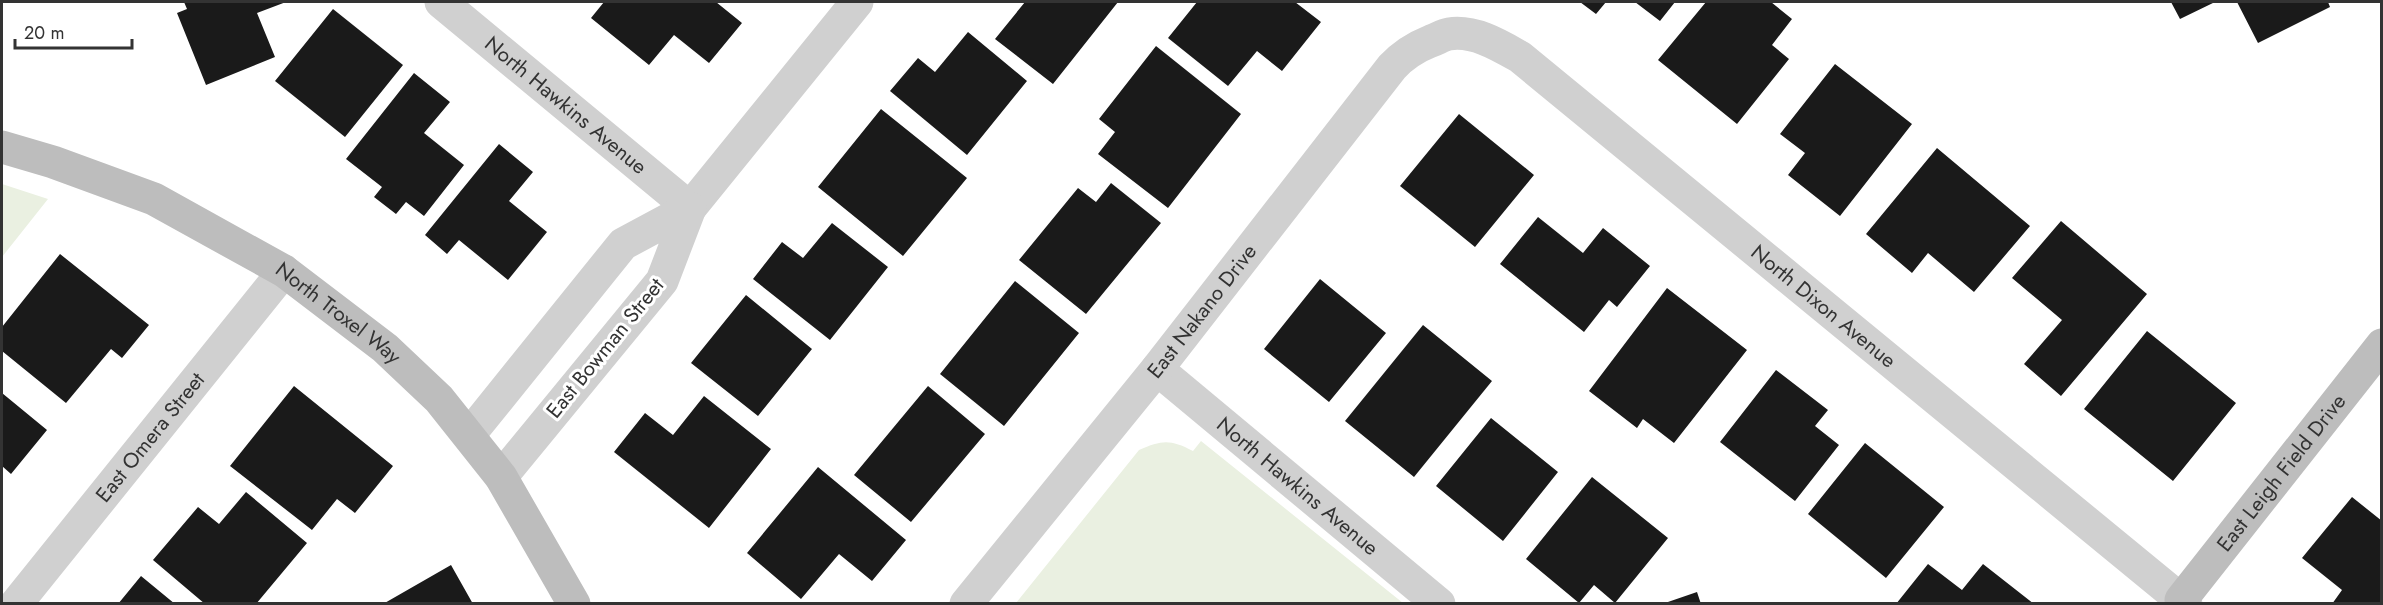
<svg xmlns="http://www.w3.org/2000/svg" width="2383" height="605" font-family="Jost,sans-serif">
	<rect width="100%" height="100%" fill="#fff"/>
	<path fill="#eaf0e1" d="M 2,184 L 48,199 L 2,257 Z
		M 1201,441 L 1403,603 L 1016,603 L 1139,450 C 1162,440 1170,439 1193,451 Z"/>
	<path fill="#1a1a1a" d="M 184,2 L 286,2 L 257,13 L 275,57 L 206,85 L 177,13 L 187,9 Z
		M 604,2 L 716,2 L 742,23 L 709,63 L 674,35 L 649,65 L 591,18 Z
		M 1025,2 L 1118,2 L 1053,84 L 995,39 Z
		M 1197,2 L 1295,2 L 1321,22 L 1282,71 L 1257,51 L 1228,86 L 1168,38 Z
		M 1580,2 L 1606,2 L 1596,14 Z
		M 1635,2 L 1675,2 L 1660,21 Z
		M 1706,2 L 1771,2 L 1792,19 L 1772,45 L 1789,59 L 1737,124 L 1658,60 Z
		M 2171,2 L 2215,2 L 2180,19 Z
		M 2237,2 L 2328,2 L 2330,7 L 2258,43 Z
		M 333,9 L 403,65 L 345,137 L 275,81 Z
		M 968,32 L 1027,81 L 967,155 L 890,91 L 918,58 L 935,72 Z
		M 1156,46 L 1241,114 L 1168,208 L 1098,154 L 1115,132 L 1099,119 Z
		M 1835,64 L 1912,124 L 1840,216 L 1788,175 L 1805,153 L 1780,134 Z
		M 414,73 L 450,102 L 424,133 L 464,165 L 424,216 L 406,202 L 396,214 L 374,197 L 382,187 L 346,159 Z
		M 881,109 L 967,178 L 903,256 L 818,187 Z
		M 1459,114 L 1534,175 L 1475,247 L 1400,186 Z
		M 499,144 L 533,172 L 509,201 L 547,232 L 508,280 L 459,240 L 447,254 L 425,235 Z
		M 1937,148 L 2030,226 L 1974,292 L 1928,253 L 1912,273 L 1866,234 Z
		M 1111,183 L 1161,223 L 1086,314 L 1019,260 L 1078,188 L 1096,202 Z
		M 1538,217 L 1583,253 L 1603,228 L 1650,266 L 1617,307 L 1609,300 L 1584,332 L 1500,264 Z
		M 2061,221 L 2147,294 L 2061,396 L 2024,364 L 2062,320 L 2012,278 Z
		M 832,223 L 888,267 L 830,340 L 753,279 L 782,242 L 803,258 Z
		M 60,254 L 149,325 L 122,358 L 111,349 L 66,403 L 2,351 L 2,327 Z
		M 1320,279 L 1386,333 L 1329,402 L 1264,349 Z
		M 1015,281 L 1079,333 L 1004,426 L 940,374 Z
		M 1667,288 L 1747,350 L 1674,443 L 1643,419 L 1637,428 L 1589,391 Z
		M 746,295 L 812,349 L 758,416 L 691,363 Z
		M 1423,325 L 1492,381 L 1414,477 L 1345,421 Z
		M 2147,331 L 2236,403 L 2173,481 L 2084,409 Z
		M 1776,370 L 1828,410 L 1815,426 L 1839,445 L 1795,501 L 1720,442 Z
		M 294,386 L 393,466 L 355,513 L 337,499 L 312,530 L 230,466 Z
		M 928,386 L 985,434 L 911,522 L 854,475 Z
		M 2,393 L 47,430 L 11,474 L 2,466 Z
		M 704,396 L 771,449 L 709,528 L 614,452 L 645,413 L 673,435 Z
		M 1491,418 L 1558,472 L 1503,541 L 1436,486 Z
		M 1865,443 L 1944,507 L 1886,578 L 1808,514 Z
		M 818,467 L 906,540 L 872,581 L 839,554 L 801,599 L 747,553 Z
		M 1592,477 L 1668,538 L 1615,603 L 1594,585 L 1579,603 L 1526,559 Z
		M 246,492 L 307,543 L 256,604 L 205,604 L 153,560 L 198,507 L 219,524 Z
		M 2352,497 L 2382,521 L 2382,604 L 2332,604 L 2342,590 L 2302,558 Z
		M 1928,564 L 1962,590 L 1983,564 L 2034,604 L 1896,604 Z
		M 451,565 L 473,604 L 383,604 Z
		M 141,576 L 175,604 L 118,604 Z
		M 1697,592 L 1701,604 L 1665,604 L 1665,603 Z"/>
	<g fill="none" stroke-linecap="round" stroke-linejoin="round">
		<g stroke="#d0d0d0" stroke-width="33">
			<path id="s1" d="M 441,2 L 690,208 L 857,2"/>
			<path id="s2" d="M 1157,369 L 1439,604"/>
			<path d="M 469,435 L 623,244 L 690,208 L 662,281 L 501,477"/>
			<path id="s3" d="M 16,604 L 284,271"/>
			<path id="s4" d="M 966,604 L 1157,369 L 1392,67 C 1403,55 1416,47 1431,41 C 1437,39 1443,35 1449,34 C 1474,30 1499,45 1520,57 L 2186,604"/>
		</g>
		<g stroke="#bdbdbd" stroke-width="33">
			<path id="s5" d="M 2,147 L 53,162 L 154,199 L 284,271 L 385,348 L 439,399 L 501,477 L 574,604"/>
			<path id="s6" d="M 2181,600 L 2382,345"/>
		</g>
	</g>
	<g text-anchor="middle" dominant-baseline="central" stroke-width="6" stroke-linejoin="round" paint-order="stroke">
		<g font-size="21" fill="#333" stroke="#fff">
			<text stroke="none"><textPath href="#s1" startOffset="162">North Hawkins Avenue</textPath></text>
			<text stroke="none"><textPath href="#s4" startOffset="1221">North Dixon Avenue</textPath></text>
			<text stroke="none"><textPath href="#s4" startOffset="376">East Nakano Drive</textPath></text>
			<text stroke="none"><textPath href="#s5" startOffset="378">North Troxel Way</textPath></text>
			<text transform="translate(605 348) rotate(-51)">East Bowman Street</text>
			<text stroke="none"><textPath href="#s3" startOffset="214">East Omera Street</textPath></text>
			<text stroke="none"><textPath href="#s6" startOffset="162">East Leigh Field Drive</textPath></text>
			<text stroke="none"><textPath href="#s2" startOffset="183">North Hawkins Avenue</textPath></text>
		</g>
	</g>
	<rect width="2383" height="605" fill="none" stroke="#333333" stroke-width="6"/>
	<path d="M15 39v9h117v-9" fill="none" stroke="#333333" stroke-width="3"/>
	<text x="24" y="39" font-size="18" fill="#333333" stroke="#ffffff" stroke-width="4.5" paint-order="stroke">20 m</text>
</svg>
